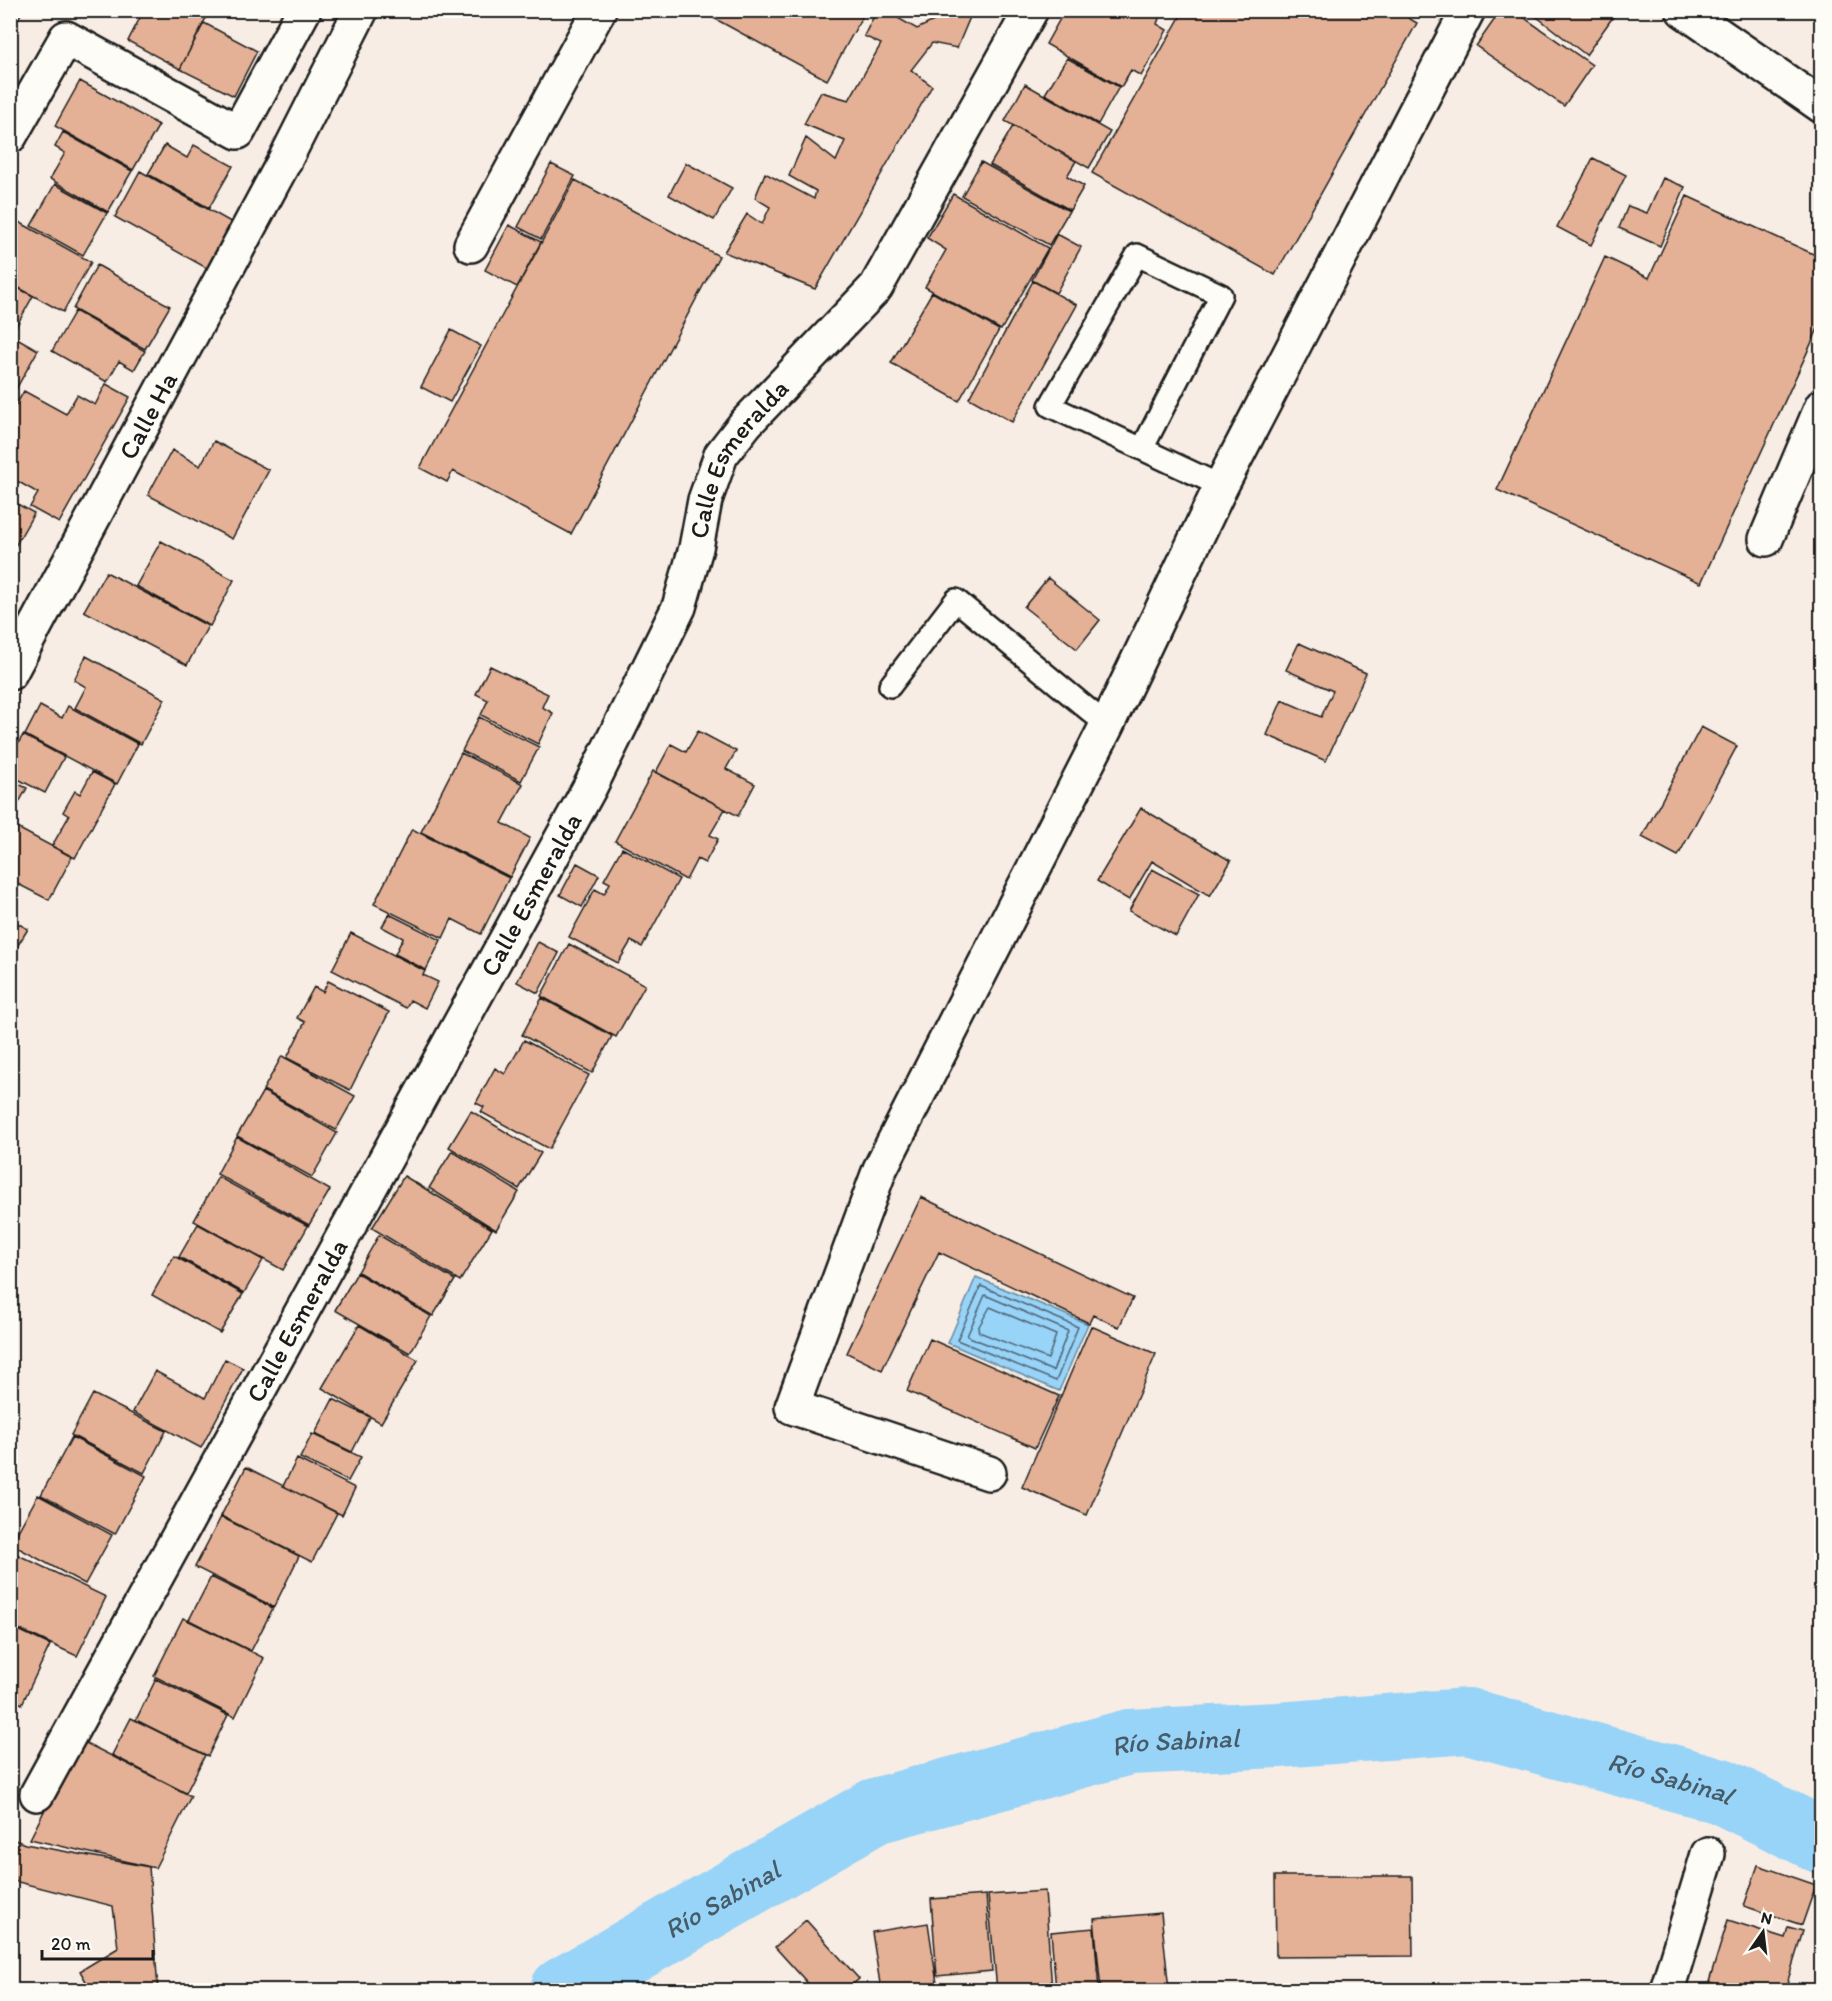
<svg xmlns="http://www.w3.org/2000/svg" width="1832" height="2001" font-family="Itim,sans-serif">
	<rect width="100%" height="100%" fill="#f8ede4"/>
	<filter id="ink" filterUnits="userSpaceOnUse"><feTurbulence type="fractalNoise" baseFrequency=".0167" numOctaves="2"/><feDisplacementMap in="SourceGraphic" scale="12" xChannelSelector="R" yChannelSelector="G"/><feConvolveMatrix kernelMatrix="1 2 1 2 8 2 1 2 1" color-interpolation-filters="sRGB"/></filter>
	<g filter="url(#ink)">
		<path fill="#98d3f8" stroke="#668aa0" stroke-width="1.5" d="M 976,1277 L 1088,1324 L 1059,1391 L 948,1343 Z"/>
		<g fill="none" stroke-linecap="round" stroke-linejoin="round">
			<path stroke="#4e6574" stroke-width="1.5" d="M 981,1286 L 1078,1327 L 1056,1381 L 957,1340 Z
				M 985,1295 L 1068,1331 L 1053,1371 L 967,1336 Z
				M 990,1307 L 1056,1335 L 1048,1359 L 979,1332 L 978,1328 Z"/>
			<path stroke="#98d3f8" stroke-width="66" id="s1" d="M 563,1990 L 875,1811 L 1129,1742 L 1278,1735 L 1468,1721 L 1721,1791 L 1822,1841"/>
		</g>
		<path fill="#e4b196" stroke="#1c1c1c" stroke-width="1.5" d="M 10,10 L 23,10 L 15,25 L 10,22 Z
			M 144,10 L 210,10 L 180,69 L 128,41 Z
			M 699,10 L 866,10 L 827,80 Z
			M 877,10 L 884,10 L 917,29 L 936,20 L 915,10 L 973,10 L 957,48 L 932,43 L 911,70 L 932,86 L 815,289 L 724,252 L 747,214 L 762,224 L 770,207 L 755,198 L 765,173 L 814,199 L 816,191 L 789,176 L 806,138 L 836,161 L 845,141 L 804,124 L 821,92 L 849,100 L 881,44 L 864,36 Z
			M 1065,10 L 1080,10 L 1089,15 L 1092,10 L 1162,10 L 1157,24 L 1167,30 L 1141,76 L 1131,70 L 1121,87 L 1046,44 Z
			M 1184,10 L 1395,10 L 1417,23 L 1275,275 L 1092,173 Z
			M 1501,10 L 1513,10 L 1592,65 L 1564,106 L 1476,46 Z
			M 1528,10 L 1611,10 L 1615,14 L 1586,55 Z
			M 204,23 L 257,51 L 234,96 L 180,69 Z
			M 1067,58 L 1119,87 L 1098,124 L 1045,94 Z
			M 80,81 L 159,125 L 133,170 L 55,126 Z
			M 1025,84 L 1110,132 L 1089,168 L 1005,121 Z
			M 1013,126 L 1076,161 L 1067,176 L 1084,186 L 1070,210 L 990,165 Z
			M 63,132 L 132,171 L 108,212 L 50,179 L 65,153 L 55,147 Z
			M 165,145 L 187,158 L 194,145 L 233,166 L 209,208 L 148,174 Z
			M 1593,158 L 1626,175 L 1591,245 L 1557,227 Z
			M 981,162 L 1069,211 L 1049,245 L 962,196 Z
			M 686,163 L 732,188 L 714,220 L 669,195 Z
			M 551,164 L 575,176 L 541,239 L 518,227 Z
			M 140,171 L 238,226 L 212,271 L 115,217 Z
			M 1663,178 L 1685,187 L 1660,246 L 1619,228 L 1628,206 L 1647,213 Z
			M 575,180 L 719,256 L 571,534 L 453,471 L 447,482 L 420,468 Z
			M 55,184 L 107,213 L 83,255 L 31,226 Z
			M 953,194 L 1048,248 L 1001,330 L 925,287 L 946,250 L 927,238 Z
			M 1687,196 L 1822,258 L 1822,320 L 1701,583 L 1497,490 L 1605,257 L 1649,278 Z
			M 10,217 L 91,262 L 63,312 L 10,283 Z
			M 509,225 L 541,242 L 517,287 L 485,270 Z
			M 1057,234 L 1081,247 L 1056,293 L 1032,280 Z
			M 97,265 L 170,306 L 145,349 L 73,309 Z
			M 1033,281 L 1077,305 L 1012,422 L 969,398 Z
			M 10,284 L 33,296 L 12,334 L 10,333 Z
			M 932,292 L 999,330 L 959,401 L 891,363 Z
			M 75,311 L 145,351 L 134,370 L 119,361 L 107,382 L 52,351 Z
			M 451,330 L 481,346 L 450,402 L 421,387 Z
			M 10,334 L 38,350 L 16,389 L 10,386 Z
			M 106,384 L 130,397 L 59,523 L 30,507 L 38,493 L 10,477 L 10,415 L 24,391 L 66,414 L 77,395 L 95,405 Z
			M 214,441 L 269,470 L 232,539 L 148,495 L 172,450 L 200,466 Z
			M 10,500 L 34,513 L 10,555 Z
			M 161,541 L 234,580 L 210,626 L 136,586 Z
			M 106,572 L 208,626 L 187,665 L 84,611 Z
			M 1048,578 L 1100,620 L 1077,649 L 1024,607 Z
			M 1299,643 L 1366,673 L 1326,761 L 1267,735 L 1282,700 L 1321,717 L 1333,691 L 1286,670 Z
			M 86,656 L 165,699 L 141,744 L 75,708 L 86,687 L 74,680 Z
			M 490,666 L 548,694 L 542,707 L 553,713 L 538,744 L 481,715 L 488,700 L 476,694 Z
			M 40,706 L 62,718 L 68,706 L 138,744 L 117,784 L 25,735 Z
			M 479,717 L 539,747 L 521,781 L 462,751 Z
			M 1701,727 L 1737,746 L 1678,856 L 1642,837 Z
			M 698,731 L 736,751 L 726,769 L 755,784 L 738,816 L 656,772 L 671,744 L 686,752 Z
			M 23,735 L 64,757 L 45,793 L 10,775 L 10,758 Z
			M 461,753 L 523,784 L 502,823 L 530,838 L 510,877 L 421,832 Z
			M 653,771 L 725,809 L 710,835 L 718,839 L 705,863 L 697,859 L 686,880 L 615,841 Z
			M 92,772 L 115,784 L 75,858 L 52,846 L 69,816 L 63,812 L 75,791 L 80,794 Z
			M 10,780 L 27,788 L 11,817 L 10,817 Z
			M 1141,808 L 1231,861 L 1210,896 L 1152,861 L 1129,900 L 1097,881 Z
			M 10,824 L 72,857 L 49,900 L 10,880 Z
			M 412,829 L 509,878 L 481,934 L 452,919 L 443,938 L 374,904 Z
			M 622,848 L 679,879 L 642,947 L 631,941 L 618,963 L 569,937 L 595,889 L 604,894 L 610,883 L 604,880 Z
			M 577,863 L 599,875 L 582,907 L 560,895 Z
			M 1152,869 L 1199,894 L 1176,936 L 1129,911 Z
			M 389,914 L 441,940 L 426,970 L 395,954 L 403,938 L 382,927 Z
			M 10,919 L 28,929 L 10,958 Z
			M 351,933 L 425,971 L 423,975 L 438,982 L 425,1008 L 410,1000 L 406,1008 L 332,970 Z
			M 538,942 L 559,953 L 538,993 L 517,982 Z
			M 569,944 L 645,985 L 616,1037 L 541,996 Z
			M 328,981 L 389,1012 L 350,1090 L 287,1058 L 305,1022 L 297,1018 L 314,987 L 323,992 Z
			M 542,998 L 612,1036 L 592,1073 L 522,1035 Z
			M 524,1040 L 589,1075 L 549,1149 L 481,1112 L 484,1107 L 476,1103 L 495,1068 L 505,1074 Z
			M 282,1056 L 355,1096 L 336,1130 L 263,1090 Z
			M 263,1091 L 337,1133 L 312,1177 L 237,1136 Z
			M 471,1111 L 541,1153 L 519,1189 L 449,1147 Z
			M 237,1137 L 330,1190 L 309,1225 L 217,1174 Z
			M 452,1151 L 519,1192 L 496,1230 L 429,1188 Z
			M 404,1176 L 492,1229 L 460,1281 L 372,1228 Z
			M 218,1177 L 308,1226 L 283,1270 L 194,1221 Z
			M 921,1197 L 1133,1298 L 1119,1327 L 1093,1315 L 1089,1323 L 939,1252 L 882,1370 L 847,1353 Z
			M 198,1224 L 263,1260 L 244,1293 L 179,1257 Z
			M 379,1235 L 455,1280 L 433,1316 L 358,1272 Z
			M 174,1256 L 243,1294 L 220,1333 L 152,1295 Z
			M 357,1273 L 431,1316 L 410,1353 L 335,1310 Z
			M 359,1325 L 418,1360 L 381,1423 L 322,1388 Z
			M 1091,1326 L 1156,1354 L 1087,1515 L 1022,1487 Z
			M 930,1339 L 1059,1396 L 1035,1448 L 907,1391 Z
			M 225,1359 L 243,1368 L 201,1448 L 133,1412 L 155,1371 L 205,1398 Z
			M 93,1394 L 166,1431 L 144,1473 L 71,1435 Z
			M 333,1399 L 370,1417 L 352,1452 L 315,1434 Z
			M 312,1434 L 361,1457 L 348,1481 L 300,1458 Z
			M 72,1437 L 146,1476 L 115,1534 L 41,1495 Z
			M 297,1459 L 355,1488 L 342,1515 L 283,1486 Z
			M 246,1467 L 337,1513 L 312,1562 L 221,1516 Z
			M 38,1495 L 112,1535 L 85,1584 L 11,1544 Z
			M 221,1517 L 299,1556 L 274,1607 L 195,1567 Z
			M 10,1551 L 106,1597 L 77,1656 L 10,1625 Z
			M 211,1577 L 273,1608 L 251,1651 L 189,1620 Z
			M 183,1618 L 264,1658 L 235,1717 L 154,1676 Z
			M 10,1626 L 50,1645 L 22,1704 L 10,1698 Z
			M 156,1679 L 228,1715 L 208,1756 L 136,1720 Z
			M 131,1718 L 205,1755 L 186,1793 L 112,1755 Z
			M 80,1740 L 191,1796 L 155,1868 L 30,1839 Z
			M 10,1838 L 25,1844 L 149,1867 L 158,1990 L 91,1990 L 80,1971 L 118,1948 L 113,1906 L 10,1880 Z
			M 1758,1865 L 1816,1885 L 1802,1925 L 1744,1906 Z
			M 1275,1876 L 1412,1876 L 1413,1956 L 1276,1957 Z
			M 1045,1891 L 1052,1990 L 997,1990 L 988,1895 Z
			M 986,1895 L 992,1971 L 937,1976 L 931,1899 Z
			M 1161,1913 L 1169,1990 L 1101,1990 L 1094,1919 Z
			M 806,1920 L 859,1979 L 846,1990 L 814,1990 L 775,1947 Z
			M 1728,1920 L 1785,1938 L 1788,1927 L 1803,1931 L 1785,1990 L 1738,1990 L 1709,1982 Z
			M 928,1923 L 938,1990 L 881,1990 L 872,1932 Z
			M 1094,1928 L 1099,1990 L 1056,1990 L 1051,1932 Z"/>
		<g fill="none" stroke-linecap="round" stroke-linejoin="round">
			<defs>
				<path id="lane" d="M 1137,255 L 1221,295 L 1142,449 L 1050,406 Z
					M 1142,449 L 1221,486
					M 890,686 L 956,600 L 1107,725"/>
				<g id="street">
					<path d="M 10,136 L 66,38 L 238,132 L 304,10"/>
					<path d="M 471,245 L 599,10"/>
					<path d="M 1766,539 L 1822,406"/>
					<path id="s2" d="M 10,673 L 286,158 L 361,10"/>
					<path d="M 989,1473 L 792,1407 L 880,1169 L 1107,725 L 1221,486 L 1468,10"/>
					<path id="s3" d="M 37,1794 L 590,787 L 679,607 L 696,548 L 705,500 L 721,455 L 746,423 L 876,287 L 1031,10"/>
					<path d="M 1667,1990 L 1708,1854"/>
				</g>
				<path id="primary" d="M 1683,10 L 1822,106"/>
			</defs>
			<use href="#lane" stroke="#1c1c1c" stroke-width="26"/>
			<use href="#street" stroke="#1c1c1c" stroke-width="38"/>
			<use href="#primary" stroke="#1c1c1c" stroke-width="38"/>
			<use href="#lane" stroke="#fdfcf7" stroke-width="21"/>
			<use href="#street" stroke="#fdfcf7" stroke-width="33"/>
			<use href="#primary" stroke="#fdfcf7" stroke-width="33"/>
		</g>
	</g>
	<g text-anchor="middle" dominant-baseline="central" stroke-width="4.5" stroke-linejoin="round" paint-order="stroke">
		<g font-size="26" fill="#1c1c1c" stroke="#fdfcf7">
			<text stroke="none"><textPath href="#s2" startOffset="292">Calle Ha</textPath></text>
			<text stroke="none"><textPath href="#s3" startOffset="1512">Calle Esmeralda</textPath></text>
			<text stroke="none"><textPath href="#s3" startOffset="1026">Calle Esmeralda</textPath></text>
			<text stroke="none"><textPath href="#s3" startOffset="540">Calle Esmeralda</textPath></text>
		</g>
		<g font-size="27" font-style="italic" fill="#475c69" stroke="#fdfcf7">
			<text stroke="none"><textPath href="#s1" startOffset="669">Río Sabinal</textPath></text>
			<text stroke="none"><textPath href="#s1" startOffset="1173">Río Sabinal</textPath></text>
			<text stroke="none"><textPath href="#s1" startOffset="183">Río Sabinal</textPath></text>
		</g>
	</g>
	<rect width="1832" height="2001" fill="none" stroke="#fdfcf7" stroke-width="36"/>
	<rect x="18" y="18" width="1796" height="1965" fill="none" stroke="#1c1c1c" stroke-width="2" filter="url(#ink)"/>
	<g transform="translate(1763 1932) rotate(14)" stroke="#fdfcf7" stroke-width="4.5" paint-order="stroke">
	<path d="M0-4.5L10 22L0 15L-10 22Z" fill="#1c1c1c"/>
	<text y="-9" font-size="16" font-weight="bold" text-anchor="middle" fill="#1c1c1c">N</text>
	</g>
	<path d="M42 1950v9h111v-9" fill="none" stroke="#1c1c1c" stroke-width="3"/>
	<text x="51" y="1950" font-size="18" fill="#1c1c1c" stroke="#fdfcf7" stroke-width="4.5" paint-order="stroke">20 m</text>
</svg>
